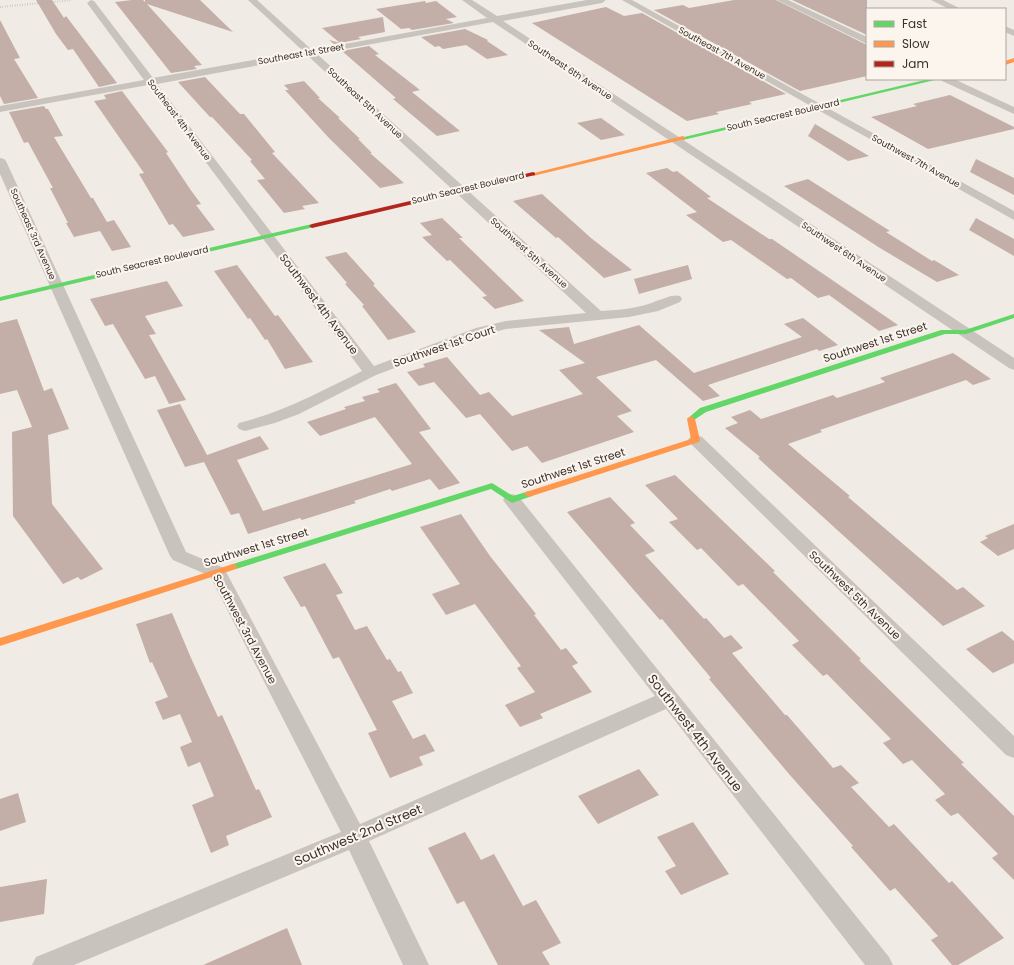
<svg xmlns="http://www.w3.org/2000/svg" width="1014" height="965" font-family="Poppins,sans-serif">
	<rect width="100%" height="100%" fill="#f0ebe5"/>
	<path fill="#c3afa7" d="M 36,0 L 52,0 L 64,18 L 66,16 L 117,83 L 99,87 L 73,49 L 68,50 L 56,34 Z
		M 132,0 L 143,0 L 145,2 L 145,0 L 200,0 L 233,32 L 147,4 L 202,65 L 194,66 L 197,69 L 171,73 L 115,2 Z
		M 734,0 L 776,0 L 867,45 L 867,76 L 800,91 L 654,10 L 683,5 L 689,8 Z
		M 792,0 L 867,0 L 867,35 Z
		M 425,1 L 426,3 L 436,1 L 457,17 L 446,19 L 454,23 L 412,30 L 409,28 L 401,29 L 376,9 Z
		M 606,7 L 624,16 L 642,13 L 786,94 L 749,102 L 752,104 L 716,112 L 719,114 L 687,121 L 532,23 Z
		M 383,17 L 385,32 L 358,37 L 361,39 L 334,44 L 329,40 L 340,43 L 322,28 Z
		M 0,20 L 20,58 L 14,59 L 38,98 L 4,104 L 0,96 Z
		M 465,29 L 488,40 L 487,41 L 508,55 L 487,59 L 466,45 L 443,49 L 439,46 L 435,47 L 421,37 Z
		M 369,46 L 379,54 L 375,55 L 420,90 L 412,92 L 460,131 L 437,136 L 393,99 L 396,98 L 342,51 Z
		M 205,77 L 240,114 L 244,114 L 275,152 L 272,153 L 319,203 L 302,206 L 305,209 L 284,213 L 257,180 L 265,179 L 250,161 L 252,160 L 212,117 L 210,117 L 178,82 Z
		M 304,81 L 320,98 L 318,98 L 340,118 L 338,118 L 360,139 L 358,139 L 372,153 L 370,153 L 404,183 L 380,188 L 329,138 L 285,90 L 289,90 L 284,85 Z
		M 122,91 L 168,152 L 166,153 L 190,189 L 201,204 L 196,205 L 215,230 L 183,237 L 173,224 L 169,225 L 139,174 L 144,173 L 94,101 L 106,99 L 104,95 Z
		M 950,95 L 1014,127 L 1014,129 L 928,149 L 871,117 L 917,106 L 913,104 Z
		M 44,106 L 46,109 L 48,109 L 63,136 L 54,137 L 91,198 L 93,198 L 107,222 L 114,220 L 131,247 L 112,251 L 100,231 L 74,237 L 66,223 L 68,223 L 50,188 L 53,188 L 28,142 L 24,143 L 9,112 Z
		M 601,118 L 625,135 L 601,140 L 577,123 Z
		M 815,124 L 869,156 L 848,161 L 808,136 Z
		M 976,159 L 1014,178 L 1014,195 L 970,172 Z
		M 667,168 L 673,172 L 677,171 L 711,197 L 707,198 L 769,239 L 772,239 L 898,325 L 879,331 L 829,295 L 818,298 L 791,278 L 787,279 L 731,240 L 723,242 L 686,215 L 697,212 L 646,173 Z
		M 808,179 L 890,231 L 886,232 L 932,261 L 934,260 L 959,275 L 937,282 L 880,248 L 784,186 Z
		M 542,194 L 591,238 L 632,270 L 604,278 L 558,237 L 556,238 L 513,201 Z
		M 442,218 L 463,238 L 459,238 L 524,301 L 495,309 L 482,297 L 487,296 L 450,260 L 447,261 L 422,237 L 432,235 L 420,223 Z
		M 976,218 L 1014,239 L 1014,256 L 969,230 Z
		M 346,252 L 375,284 L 373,285 L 416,332 L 388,340 L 362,306 L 364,305 L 345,284 L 347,283 L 325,257 Z
		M 237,265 L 275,316 L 278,315 L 313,362 L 285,369 L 267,339 L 265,340 L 250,318 L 248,319 L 214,271 Z
		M 688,265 L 692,279 L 639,294 L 634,279 Z
		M 167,281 L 183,306 L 145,316 L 156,334 L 149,335 L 186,400 L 169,404 L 155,376 L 145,379 L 113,324 L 105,326 L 90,299 Z
		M 803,318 L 838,345 L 819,351 L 817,349 L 708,385 L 720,396 L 703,401 L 656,360 L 596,377 L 632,411 L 617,416 L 634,432 L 542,463 L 527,446 L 512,451 L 480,414 L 466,418 L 434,382 L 419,386 L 407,372 L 425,367 L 423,364 L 447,357 L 480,395 L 489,392 L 512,416 L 583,394 L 559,370 L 585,363 L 539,330 L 569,327 L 574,344 L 639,325 L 694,373 L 802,337 L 784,324 Z
		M 17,319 L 44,391 L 52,388 L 69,429 L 48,435 L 52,504 L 103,569 L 81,580 L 78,577 L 63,584 L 13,516 L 12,432 L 32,427 L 17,390 L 0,394 L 0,323 Z
		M 953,353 L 991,379 L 973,385 L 966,380 L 820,430 L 822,432 L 788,444 L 850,496 L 848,497 L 957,590 L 963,587 L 985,606 L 943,626 L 758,458 L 760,457 L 725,428 L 738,423 L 731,417 L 750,410 L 761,419 L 833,395 L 837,398 L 885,382 L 880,378 Z
		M 396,383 L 431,429 L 419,432 L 460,483 L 439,490 L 430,479 L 392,491 L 390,489 L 354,501 L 356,503 L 302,520 L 300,518 L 248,534 L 239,513 L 231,515 L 204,462 L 185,467 L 157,410 L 180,404 L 207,455 L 260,436 L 269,449 L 237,460 L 263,511 L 412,464 L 375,417 L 320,436 L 307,422 L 346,409 L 344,407 L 365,401 L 362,397 L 380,392 L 377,389 Z
		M 675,475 L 775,571 L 773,572 L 861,659 L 859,660 L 964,763 L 961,764 L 1014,816 L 1014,880 L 992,858 L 998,854 L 958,813 L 951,816 L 935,800 L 945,794 L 912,760 L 903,764 L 883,743 L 891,739 L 827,674 L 823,676 L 792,645 L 799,641 L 743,584 L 738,586 L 701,548 L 697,550 L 669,522 L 678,519 L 645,485 Z
		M 610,497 L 635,523 L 630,525 L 655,551 L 645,555 L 704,619 L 706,618 L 724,638 L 731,635 L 743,648 L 732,653 L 785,715 L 787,715 L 833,768 L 841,765 L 859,783 L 851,787 L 889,827 L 894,824 L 949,883 L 952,881 L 1004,938 L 958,965 L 952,965 L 931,940 L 938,936 L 895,888 L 890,891 L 851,847 L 853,846 L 789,774 L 709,679 L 711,678 L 662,619 L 660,620 L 633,589 L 567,512 Z
		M 461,514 L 490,556 L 536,614 L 534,615 L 561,650 L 566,648 L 578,663 L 572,666 L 592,692 L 540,714 L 543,718 L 520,727 L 505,705 L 535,692 L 517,668 L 521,666 L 475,604 L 446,615 L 432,594 L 460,584 L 420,527 Z
		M 1014,524 L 1014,549 L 998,556 L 980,542 L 988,538 L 985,536 Z
		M 325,563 L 343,593 L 336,595 L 355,630 L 367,626 L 387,660 L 390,659 L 398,672 L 401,671 L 413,693 L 392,701 L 413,739 L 425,734 L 435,751 L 419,757 L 423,765 L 390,778 L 368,733 L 377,730 L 339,657 L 333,659 L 305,606 L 301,607 L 283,577 Z
		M 172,613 L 191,658 L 218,717 L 222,715 L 256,790 L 259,789 L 272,817 L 226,836 L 229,845 L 211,853 L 192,805 L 214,796 L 200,762 L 188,767 L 180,747 L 192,742 L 180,714 L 163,720 L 155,702 L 168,697 L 152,662 L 150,663 L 136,624 Z
		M 1002,631 L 1014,641 L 1014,663 L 993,673 L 966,649 Z
		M 639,769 L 659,795 L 598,824 L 578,796 Z
		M 18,793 L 26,822 L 0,831 L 0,799 Z
		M 693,822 L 729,874 L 681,895 L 665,871 L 676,866 L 657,837 Z
		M 465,832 L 481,860 L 494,854 L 523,906 L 536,900 L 561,943 L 542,952 L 550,965 L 498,965 L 464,901 L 457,904 L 428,848 Z
		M 47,879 L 44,914 L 0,922 L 0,887 Z
		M 287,928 L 302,965 L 203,965 Z"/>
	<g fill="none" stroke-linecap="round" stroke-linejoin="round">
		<path fill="#c9c3be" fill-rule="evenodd" d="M 91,0 L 94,1 L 153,78 L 303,51 L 248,0 L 257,0 L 312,50 L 487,18 L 462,0 L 472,0 L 497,16 L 587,0 L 606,0 L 602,3 L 503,21 L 1014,358 L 1014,370 L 1009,368 L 493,22 L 317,54 L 601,311 C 621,310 641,308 659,300 C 666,298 672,294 680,296 L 682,299 L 680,302 L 658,311 L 629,317 L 506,329 L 486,334 L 376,375 L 299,414 L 275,423 L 245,431 L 239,429 L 237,426 L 239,423 C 283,412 322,391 362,371 L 148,85 L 0,112 L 0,106 L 144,80 L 87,3 ZM 308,56 L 586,313 L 506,321 L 476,328 L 374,366 L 157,84 Z
			M 622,0 L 632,0 L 1014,211 L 1014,220 Z
			M 777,0 L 788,0 L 867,37 L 867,44 Z
			M 931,0 L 943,0 L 961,9 L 949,9 Z
			M 1005,26 L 1014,30 L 1014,36 L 1005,32 Z
			M 941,79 L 954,79 L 1014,107 L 1014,114 L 942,81 Z
			M 0,158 L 4,159 L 6,161 L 186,552 L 224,568 L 360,824 L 655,696 L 506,504 L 503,500 L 506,496 L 512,494 L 518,496 L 889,957 L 893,965 L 865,965 L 666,709 L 369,841 L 429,965 L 403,965 L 349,850 L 74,965 L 32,965 L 36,957 L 341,832 L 210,576 L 173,560 L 170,556 L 0,174 Z
			M 696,435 L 702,437 L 1014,736 L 1014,758 L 1006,755 L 690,443 L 688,440 L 690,437 Z"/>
		<path fill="#63d668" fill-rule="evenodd" d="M 929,79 L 939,79 L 683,140 L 680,138 Z
			M 312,224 L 314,225 L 314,227 L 0,301 L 0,297 Z
			M 1014,314 L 1014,318 L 966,334 L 945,334 L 706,412 L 691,422 L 687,419 L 700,408 L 941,330 L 965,330 Z
			M 492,483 L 513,496 L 529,491 L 534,494 L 532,496 L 512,503 L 491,489 L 236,569 L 230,569 L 228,567 L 230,565 Z"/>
		<path fill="#ff974d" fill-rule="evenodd" d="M 1014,58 L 1014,62 L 1005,65 L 1005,61 Z
			M 683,136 L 686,138 L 685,139 L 533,176 L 530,174 Z
			M 691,416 L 695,419 L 700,440 L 699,442 L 532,496 L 529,497 L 524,494 L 526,492 L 691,439 L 687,419 Z
			M 233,564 L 236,565 L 238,567 L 236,569 L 0,646 L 0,638 Z"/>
		<path fill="#b3261e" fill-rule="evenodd" d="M 533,172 L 535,173 L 535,175 L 312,228 L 309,226 L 312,224 Z"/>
		<path stroke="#b1aca8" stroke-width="2" stroke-dasharray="0.5 2" stroke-linecap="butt" d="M 0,7 L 72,0"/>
	</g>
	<g text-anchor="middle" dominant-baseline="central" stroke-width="4" stroke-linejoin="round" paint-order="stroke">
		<g font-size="9" fill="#3b302b" stroke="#fbf5ee">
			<text transform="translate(722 53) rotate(29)">Southeast 7th Avenue</text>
			<text transform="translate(301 54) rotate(-10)">Southeast 1st Street</text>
			<text transform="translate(570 70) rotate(34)">Southeast 6th Avenue</text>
			<text transform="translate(365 103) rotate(43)">Southeast 5th Avenue</text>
			<text transform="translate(783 115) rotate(-13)">South Seacrest Boulevard</text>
			<text transform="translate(179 120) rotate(53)">Southeast 4th Avenue</text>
			<text transform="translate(916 161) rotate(29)">Southwest 7th Avenue</text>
			<text transform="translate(468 188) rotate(-13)">South Seacrest Boulevard</text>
			<text transform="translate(33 234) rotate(66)">Southeast 3rd Avenue</text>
			<text transform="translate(844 252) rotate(34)">Southwest 6th Avenue</text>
			<text transform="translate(529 253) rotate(42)">Southwest 5th Avenue</text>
			<text transform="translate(152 262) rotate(-13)">South Seacrest Boulevard</text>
		</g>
		<g font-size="11" fill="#3b302b" stroke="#fbf5ee">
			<text transform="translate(319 304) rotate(53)">Southwest 4th Avenue</text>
			<text transform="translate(875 342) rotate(-18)">Southwest 1st Street</text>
			<text transform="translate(444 346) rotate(-19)">Southwest 1st Court</text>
			<text transform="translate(573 468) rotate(-18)">Southwest 1st Street</text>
			<text transform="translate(256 547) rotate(-17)">Southwest 1st Street</text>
			<text transform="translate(855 595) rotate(44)">Southwest 5th Avenue</text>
			<text transform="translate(245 629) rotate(62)">Southwest 3rd Avenue</text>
		</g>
		<g font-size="13" fill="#3b302b" stroke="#fbf5ee">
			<text transform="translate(695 733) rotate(52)">Southwest 4th Avenue</text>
			<text transform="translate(358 835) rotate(-23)">Southwest 2nd Street</text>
		</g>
	</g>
	<rect x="866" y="8" width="140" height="72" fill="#fbf5ee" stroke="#aea6a0"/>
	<rect x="874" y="21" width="20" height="6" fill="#63d668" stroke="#aea6a0"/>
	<text x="902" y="28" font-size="12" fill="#3b302b">Fast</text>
	<rect x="874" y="41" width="20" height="6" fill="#ff974d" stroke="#aea6a0"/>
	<text x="902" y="48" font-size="12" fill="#3b302b">Slow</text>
	<rect x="874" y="61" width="20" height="6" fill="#b3261e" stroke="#aea6a0"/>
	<text x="902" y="68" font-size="12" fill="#3b302b">Jam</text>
</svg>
